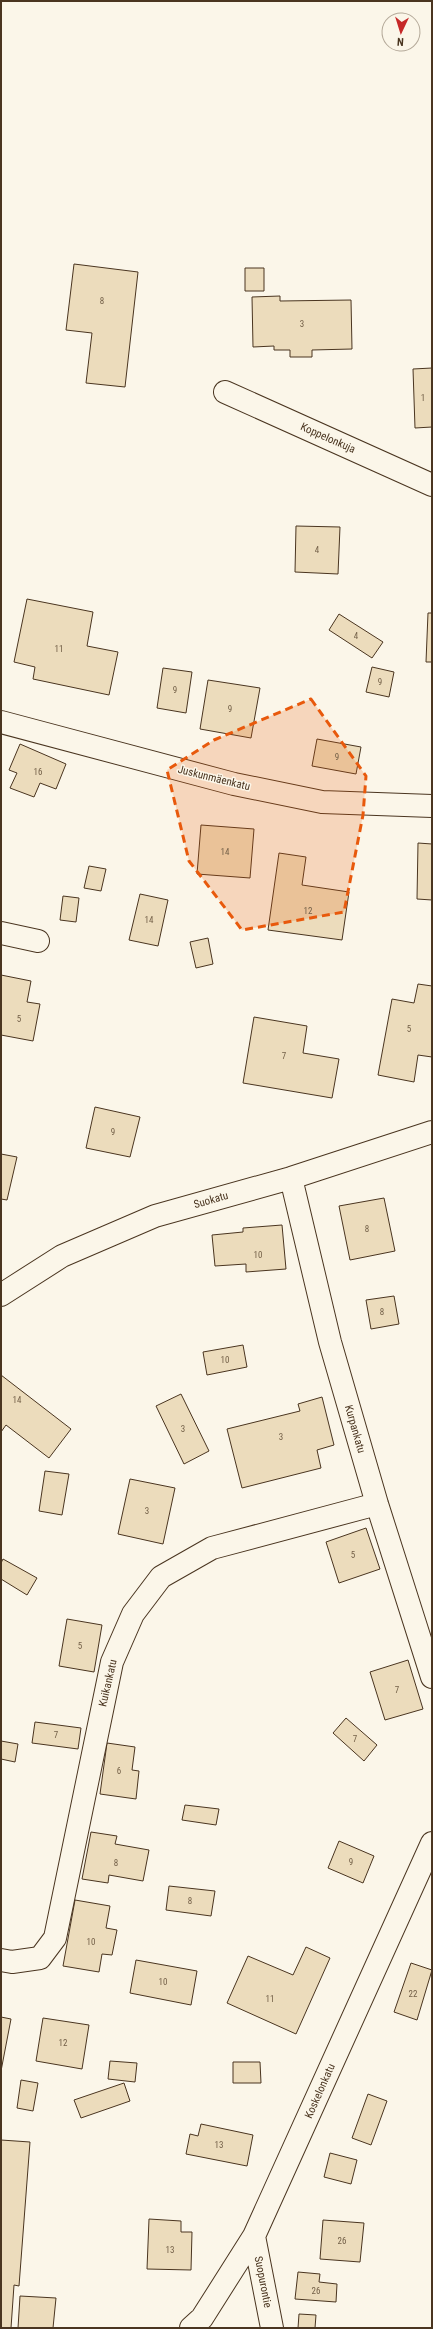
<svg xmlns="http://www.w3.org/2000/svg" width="433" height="2329" font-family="'Roboto Condensed',sans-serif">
	<rect width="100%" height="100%" fill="#fbf6e9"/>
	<path fill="#ecdcbc" stroke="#4a3520" d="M 74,264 L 138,272 L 125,387 L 86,383 L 92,333 L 66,330 Z
		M 245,268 L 264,268 L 264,291 L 245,291 Z
		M 280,296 L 280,301 L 351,300 L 352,349 L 312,350 L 312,357 L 290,357 L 290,350 L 274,350 L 274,346 L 253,347 L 252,297 Z
		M 432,368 L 432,427 L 415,428 L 413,369 Z
		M 296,526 L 340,527 L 338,574 L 295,572 Z
		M 27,599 L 93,612 L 87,646 L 118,652 L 109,695 L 33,679 L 35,667 L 14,662 Z
		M 428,613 L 432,613 L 432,662 L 426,662 Z
		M 339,614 L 383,642 L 372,658 L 329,630 Z
		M 372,667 L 394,672 L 389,697 L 366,692 Z
		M 163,668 L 192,672 L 186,713 L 157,708 Z
		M 208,680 L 260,688 L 251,738 L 200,729 Z
		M 317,739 L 361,747 L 356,774 L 312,766 Z
		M 20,744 L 66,764 L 56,789 L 40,783 L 34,797 L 10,788 L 17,773 L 9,770 Z
		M 201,825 L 254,829 L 250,878 L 197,874 Z
		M 418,843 L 432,844 L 432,900 L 417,899 Z
		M 279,853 L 306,857 L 302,885 L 349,892 L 342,940 L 268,930 Z
		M 89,866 L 106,869 L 101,891 L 84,888 Z
		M 140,894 L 168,900 L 158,946 L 129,940 Z
		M 63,896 L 79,898 L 76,922 L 60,920 Z
		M 208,938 L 213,964 L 196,968 L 190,942 Z
		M 1,975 L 31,981 L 27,1002 L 40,1004 L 33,1041 L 1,1035 Z
		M 418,984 L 432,986 L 432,1057 L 418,1055 L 414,1082 L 378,1075 L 392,999 L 414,1003 Z
		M 254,1017 L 307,1026 L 303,1053 L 339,1059 L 332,1098 L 243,1083 Z
		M 95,1107 L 140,1117 L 130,1157 L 86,1148 Z
		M 1,1154 L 17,1157 L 7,1200 L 1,1199 Z
		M 384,1198 L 395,1251 L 350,1260 L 339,1206 Z
		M 282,1225 L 286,1269 L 246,1272 L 246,1264 L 215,1266 L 212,1235 L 243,1232 L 243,1228 Z
		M 394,1296 L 399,1324 L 371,1329 L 366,1300 Z
		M 243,1345 L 247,1367 L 207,1375 L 203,1352 Z
		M 1,1375 L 71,1429 L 49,1458 L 6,1425 L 1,1432 Z
		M 181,1394 L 209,1451 L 184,1464 L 156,1406 Z
		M 322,1397 L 334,1445 L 317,1450 L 321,1468 L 242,1488 L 227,1429 L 300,1411 L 298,1404 Z
		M 45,1471 L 69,1474 L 62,1515 L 39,1511 Z
		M 130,1479 L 175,1488 L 163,1544 L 118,1534 Z
		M 366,1528 L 380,1569 L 339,1583 L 326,1542 Z
		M 3,1559 L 37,1578 L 27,1595 L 1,1579 L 1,1563 Z
		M 67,1619 L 102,1625 L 94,1672 L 59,1666 Z
		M 408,1660 L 423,1709 L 385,1720 L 370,1672 Z
		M 346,1718 L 377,1745 L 364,1761 L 333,1733 Z
		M 35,1722 L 81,1728 L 78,1749 L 32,1743 Z
		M 1,1741 L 18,1744 L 15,1762 L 1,1759 Z
		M 107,1743 L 135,1747 L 132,1770 L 139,1771 L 136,1799 L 100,1794 Z
		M 185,1805 L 219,1809 L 216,1825 L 182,1820 Z
		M 91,1832 L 117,1836 L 115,1844 L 149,1850 L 143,1881 L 109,1875 L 108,1883 L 82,1879 Z
		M 339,1841 L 374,1856 L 363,1883 L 328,1868 Z
		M 169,1886 L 215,1891 L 211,1916 L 166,1910 Z
		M 75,1900 L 110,1906 L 106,1928 L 117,1930 L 112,1955 L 102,1954 L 99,1972 L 63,1966 Z
		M 306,1947 L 330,1958 L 296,2034 L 227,2003 L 248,1956 L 293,1975 Z
		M 136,1960 L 197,1971 L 191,2005 L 130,1993 Z
		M 411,1963 L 432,1970 L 417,2020 L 394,2012 Z
		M 1,2017 L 11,2019 L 1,2071 Z
		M 43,2018 L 89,2025 L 82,2069 L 36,2061 Z
		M 110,2061 L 137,2063 L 135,2082 L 108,2079 Z
		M 233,2062 L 260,2062 L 261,2083 L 233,2083 Z
		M 21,2080 L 38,2083 L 33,2111 L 17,2108 Z
		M 124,2083 L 130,2101 L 81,2118 L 74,2100 Z
		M 368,2094 L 387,2101 L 371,2145 L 352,2138 Z
		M 201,2124 L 253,2135 L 247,2166 L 186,2154 L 190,2134 L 198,2136 Z
		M 1,2140 L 30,2142 L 19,2286 L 14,2285 L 11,2328 L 1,2328 Z
		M 330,2153 L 357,2160 L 351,2184 L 324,2177 Z
		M 149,2219 L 181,2221 L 181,2232 L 192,2232 L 191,2270 L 147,2269 Z
		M 323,2220 L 364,2223 L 360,2262 L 320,2259 Z
		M 298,2272 L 320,2274 L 319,2282 L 337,2284 L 336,2302 L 295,2299 Z
		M 20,2296 L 56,2298 L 53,2328 L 18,2328 Z
		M 299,2314 L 316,2315 L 315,2328 L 298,2328 Z"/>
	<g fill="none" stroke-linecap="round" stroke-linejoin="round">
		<defs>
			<path id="minor" d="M 225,392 L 432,485
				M 1,722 L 234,784 L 322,802 L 432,806
				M 1,933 L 38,941
				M 291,1178 L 330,1342 L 377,1504 L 432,1677
				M 1,1295 L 62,1256 L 155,1216 L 291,1178 L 432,1132
				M 1,1960 L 12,1962 L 40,1958 L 55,1938 L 112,1662 L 133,1614 L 161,1577 L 212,1548 L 377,1504
				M 254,2236 L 272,2328
				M 191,2328 L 202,2318 L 254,2236 L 432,1843"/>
		</defs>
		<use href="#minor" stroke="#4a3520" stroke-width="24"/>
		<use href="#minor" stroke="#fbf6e9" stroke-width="22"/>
	</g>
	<path fill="#e8590c" fill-opacity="0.2" stroke="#e8590c" stroke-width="3" stroke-dasharray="8 5" stroke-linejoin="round" d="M 311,699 L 366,776 L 363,815 L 344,912 L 242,930 L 189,861 L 167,770 L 214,740 Z"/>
	<g text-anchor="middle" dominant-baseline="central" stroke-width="3" stroke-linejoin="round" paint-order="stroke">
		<g font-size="9" fill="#725f47">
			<text x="102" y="301">8</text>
			<text x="302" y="324">3</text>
			<text x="423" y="398">1</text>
			<text x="317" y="550">4</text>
			<text x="356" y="636">4</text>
			<text x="59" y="649">11</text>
			<text x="380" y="682">9</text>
			<text x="175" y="690">9</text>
			<text x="230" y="709">9</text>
			<text x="337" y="757">9</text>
			<text x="38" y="772">16</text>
			<text x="225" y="852">14</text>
			<text x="308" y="911">12</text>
			<text x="149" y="920">14</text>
			<text x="19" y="1019">5</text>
			<text x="409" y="1029">5</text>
			<text x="284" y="1056">7</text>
			<text x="113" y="1132">9</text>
			<text x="367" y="1229">8</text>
			<text x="258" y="1255">10</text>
			<text x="382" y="1312">8</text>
			<text x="225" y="1360">10</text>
			<text x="17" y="1400">14</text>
			<text x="183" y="1429">3</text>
			<text x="281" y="1437">3</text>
			<text x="147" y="1511">3</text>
			<text x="353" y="1555">5</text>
			<text x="80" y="1646">5</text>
			<text x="397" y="1690">7</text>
			<text x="56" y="1735">7</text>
			<text x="355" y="1739">7</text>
			<text x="119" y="1771">6</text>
			<text x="351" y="1862">9</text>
			<text x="116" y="1863">8</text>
			<text x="190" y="1901">8</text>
			<text x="91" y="1942">10</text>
			<text x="163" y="1982">10</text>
			<text x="413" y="1994">22</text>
			<text x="270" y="1999">11</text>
			<text x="63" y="2043">12</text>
			<text x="219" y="2145">13</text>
			<text x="342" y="2241">26</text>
			<text x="170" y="2250">13</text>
			<text x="316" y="2291">26</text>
		</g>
		<g font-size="11" fill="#4a3520" stroke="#fbf6e9">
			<text transform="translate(328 438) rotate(24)">Koppelonkuja</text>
			<text transform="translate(214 778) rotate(14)">Juskunmäenkatu</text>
			<text transform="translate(211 1200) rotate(-16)">Suokatu</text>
			<text transform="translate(355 1429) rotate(74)">Kurpankatu</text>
			<text transform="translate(108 1683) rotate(-77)">Kuikankatu</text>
			<text transform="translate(320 2091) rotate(-66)">Koskelonkatu</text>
			<text transform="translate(263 2282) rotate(79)">Suopurontie</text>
		</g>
	</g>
	<rect width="433" height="2329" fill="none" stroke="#4a3520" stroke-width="4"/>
	<g transform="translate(401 32) rotate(184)"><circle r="19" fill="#fbf6e9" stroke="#b4a999"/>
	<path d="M0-3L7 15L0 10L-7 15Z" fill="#c62828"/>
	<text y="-6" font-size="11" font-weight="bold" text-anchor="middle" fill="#4a3520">N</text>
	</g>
</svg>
